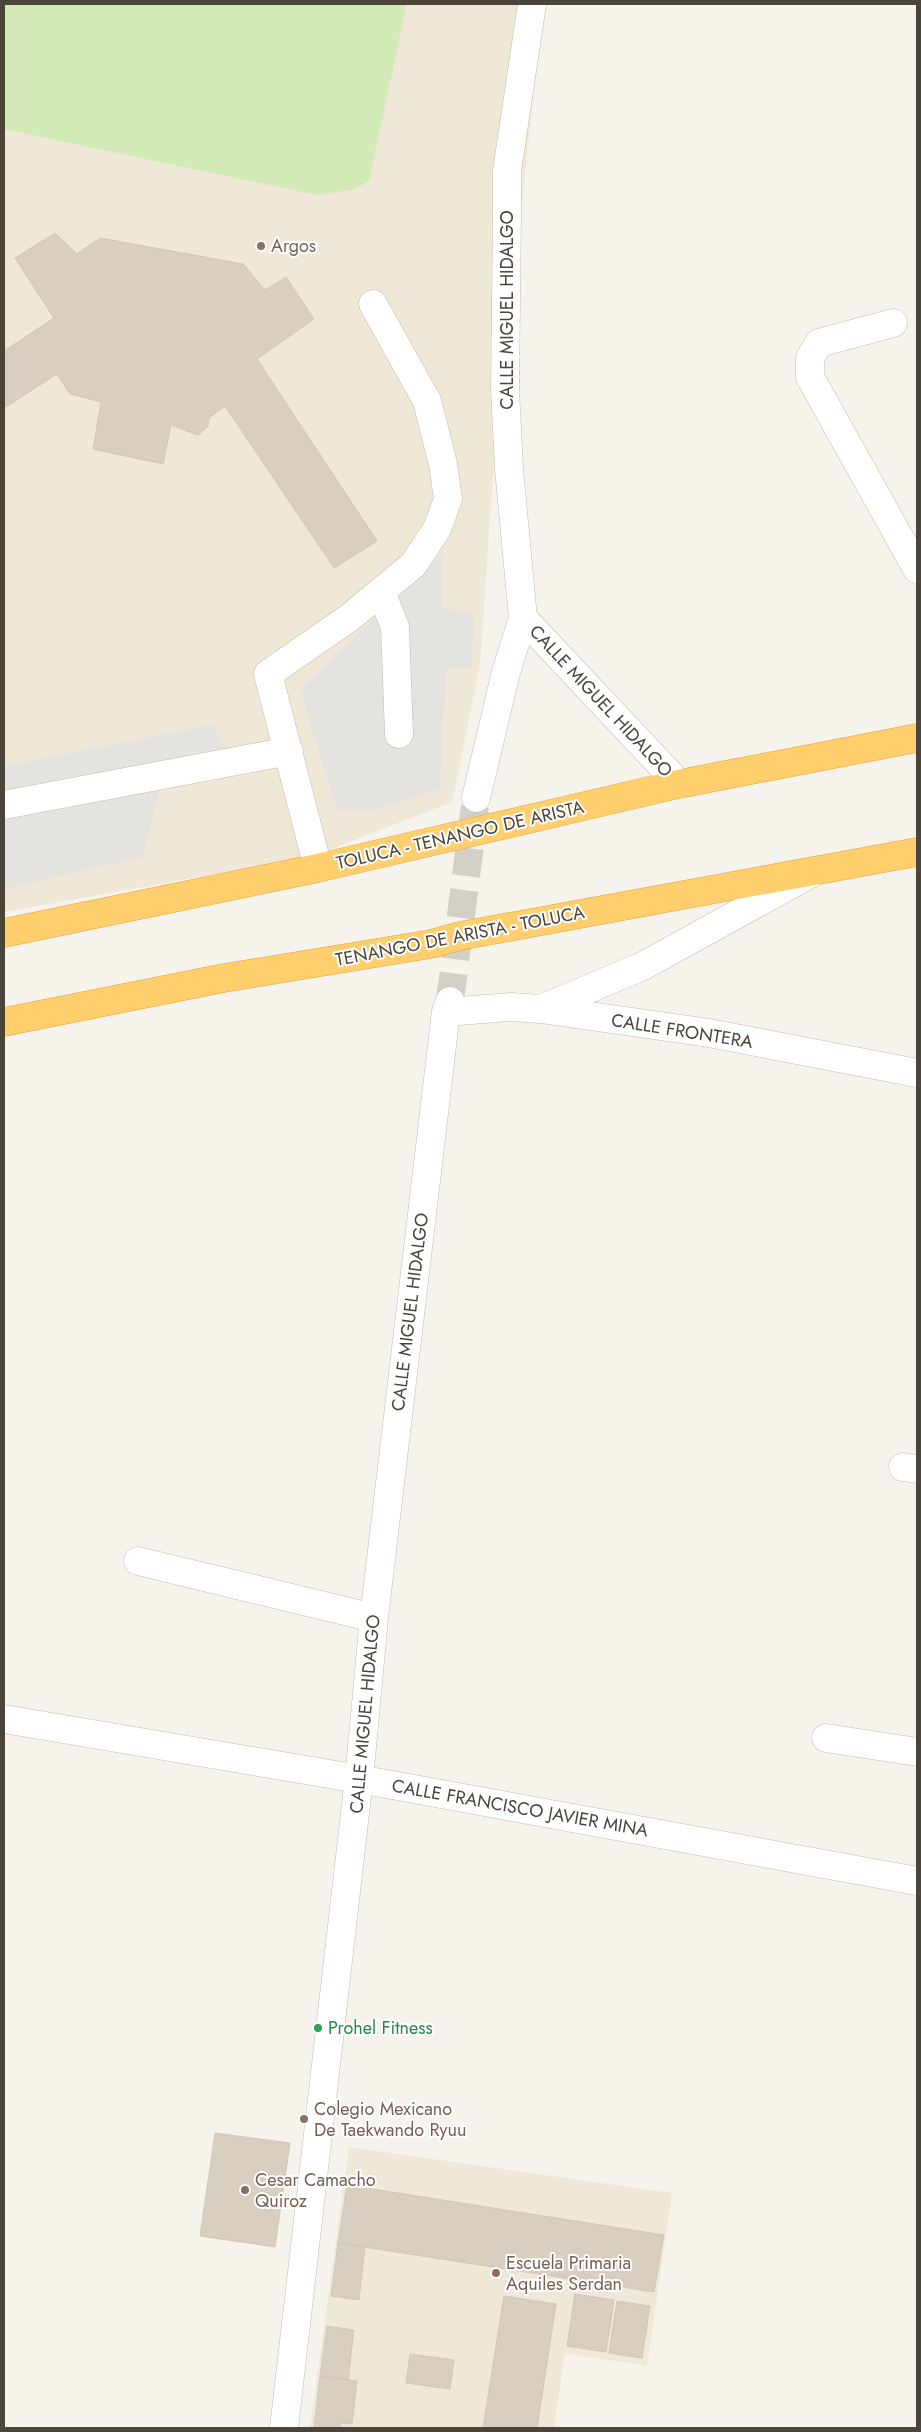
<svg xmlns="http://www.w3.org/2000/svg" width="921" height="2432" font-family="Jost,sans-serif">
	<rect width="100%" height="100%" fill="#f6f3ec"/>
	<path fill="#efe8d6" d="M 4,4 L 543,4 L 492,488 L 480,665 L 452,802 L 311,857 L 4,912 Z
		M 349,2147 L 672,2193 L 647,2366 L 565,2353 L 554,2428 L 310,2428 Z"/>
	<path fill="#d2eab5" d="M 4,4 L 407,4 L 369,181 L 355,189 L 317,195 L 4,129 Z"/>
	<path fill="#e5e3e0" d="M 443,552 L 443,609 L 474,612 L 472,668 L 446,668 L 440,789 L 379,809 L 337,811 L 300,689 Z
		M 212,725 L 231,754 L 163,780 L 143,857 L 4,889 L 4,766 Z"/>
	<path fill="#d8cfc1" stroke="#d3c7b4" d="M 55,233 L 77,254 L 100,238 L 243,264 L 265,290 L 286,277 L 314,319 L 257,359 L 377,541 L 334,568 L 225,406 L 209,418 L 208,426 L 198,435 L 171,425 L 163,464 L 93,449 L 101,402 L 70,394 L 57,374 L 4,408 L 4,351 L 54,318 L 15,258 Z
		M 215,2133 L 290,2143 L 275,2247 L 200,2236 Z
		M 347,2185 L 664,2235 L 654,2292 L 338,2243 Z
		M 338,2243 L 365,2247 L 359,2300 L 331,2296 Z
		M 575,2294 L 614,2300 L 606,2352 L 567,2346 Z
		M 504,2296 L 556,2304 L 537,2428 L 483,2428 Z
		M 617,2301 L 650,2306 L 642,2358 L 609,2353 Z
		M 327,2326 L 354,2330 L 348,2380 L 320,2376 Z
		M 410,2354 L 454,2360 L 450,2389 L 406,2383 Z
		M 320,2376 L 357,2381 L 352,2424 L 340,2423 L 340,2428 L 314,2428 Z"/>
	<g fill="none" stroke-linecap="round" stroke-linejoin="round">
		<path stroke="#d4d0c8" stroke-width="28" stroke-dasharray="28 14" stroke-linecap="butt" d="M 450,1001 L 476,798"/>
		<defs>
			<path id="minor" d="M 893,323 L 819,343 L 810,358 L 810,377 L 917,569
				M 381,592 L 395,627 L 399,734
				M 523,618 L 679,784
				M 476,798 L 506,672 L 523,618 L 509,469 L 505,390 L 507,211 L 507,171 L 532,4
				M 4,805 L 289,751
				M 318,868 L 268,674 L 349,618 L 413,565 L 437,529 L 448,499 L 443,464 L 427,401 L 373,304
				M 541,1009 L 643,966 L 810,874
				M 446,1012 L 511,1007 L 541,1009 L 709,1033 L 917,1073
				M 903,1467 L 917,1469
				M 138,1561 L 374,1618
				M 4,1719 L 359,1779 L 917,1881
				M 826,1738 L 917,1752
				M 284,2428 L 359,1779 L 374,1618 L 446,1012 L 450,1001"/>
			<path id="highway" d="M 4,933 L 318,868 L 679,784 L 917,738
				M 4,1022 L 224,978 L 431,944 L 460,936 L 917,852"/>
		</defs>
		<use href="#minor" stroke="#c2bbae" stroke-width="29"/>
		<use href="#highway" stroke="#e0a43c" stroke-width="29"/>
		<use href="#minor" stroke="#fff" stroke-width="28"/>
		<use href="#highway" stroke="#ffcf6e" stroke-width="28"/>
	</g>
	<g fill="#8d6e63" stroke="#fff" stroke-width="2">
		<circle cx="261" cy="246" r="5"/>
		<circle cx="304" cy="2119" r="5"/>
		<circle cx="245" cy="2190" r="5"/>
		<circle cx="496" cy="2273" r="5"/>
	</g>
	<circle fill="#2e9e5b" stroke="#fff" stroke-width="2" cx="318" cy="2028" r="5"/>
	<g text-anchor="middle" dominant-baseline="central" stroke-width="4" stroke-linejoin="round" paint-order="stroke">
		<g font-size="18" fill="#785e54" stroke="#fff" text-anchor="start">
			<text x="271" y="246">Argos</text>
			<text x="314" y="2109">Colegio Mexicano<tspan x="314" dy="21">De Taekwando Ryuu</tspan></text>
			<text x="255" y="2180">Cesar Camacho<tspan x="255" dy="21">Quiroz</tspan></text>
			<text x="506" y="2263">Escuela Primaria<tspan x="506" dy="21">Aquiles Serdan</tspan></text>
		</g>
		<g font-size="18" fill="#4b4439" stroke="#fff">
			<text transform="translate(507 310) rotate(-90)">CALLE MIGUEL HIDALGO</text>
			<text transform="translate(601 701) rotate(47)">CALLE MIGUEL HIDALGO</text>
			<text transform="translate(460 835) rotate(-13)">TOLUCA - TENANGO DE ARISTA</text>
			<text transform="translate(460 936) rotate(-11)">TENANGO DE ARISTA - TOLUCA</text>
			<text transform="translate(682 1031) rotate(9)">CALLE FRONTERA</text>
			<text transform="translate(410 1312) rotate(-83)">CALLE MIGUEL HIDALGO</text>
			<text transform="translate(365 1714) rotate(-85)">CALLE MIGUEL HIDALGO</text>
			<text transform="translate(520 1808) rotate(10)">CALLE FRANCISCO JAVIER MINA</text>
		</g>
		<g font-size="18" fill="#27864d" stroke="#fff" text-anchor="start">
			<text x="328" y="2028">Prohel Fitness</text>
		</g>
	</g>
	<rect width="921" height="2432" fill="none" stroke="#4b4439" stroke-width="10"/>
</svg>
